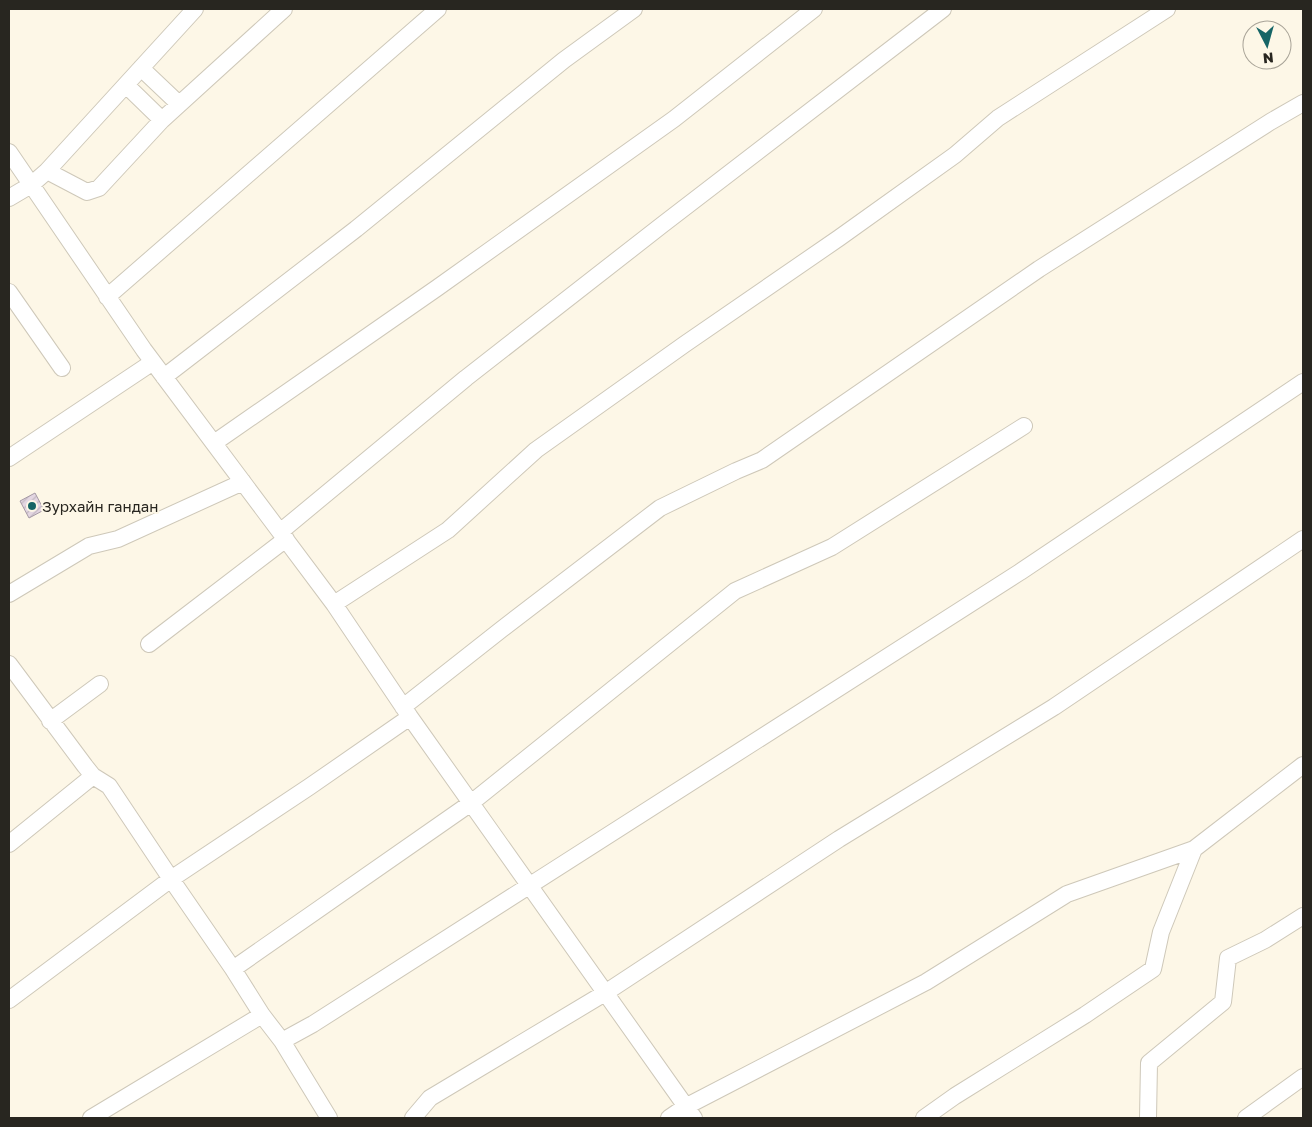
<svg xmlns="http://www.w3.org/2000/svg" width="1312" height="1127" font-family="'Golos Text',sans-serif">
	<defs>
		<pattern id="building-hatch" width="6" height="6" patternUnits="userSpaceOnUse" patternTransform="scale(1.25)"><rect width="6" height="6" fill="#e3d6e2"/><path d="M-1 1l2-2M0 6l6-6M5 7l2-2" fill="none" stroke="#c3b8c2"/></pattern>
	</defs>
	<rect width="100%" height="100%" fill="#fdf7e7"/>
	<path fill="url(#building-hatch)" stroke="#a599a5" d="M 35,493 L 44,510 L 29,518 L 20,501 Z"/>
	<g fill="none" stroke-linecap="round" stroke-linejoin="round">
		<defs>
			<path id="minor" d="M 141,68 L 179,104
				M 126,85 L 162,120
				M 9,152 L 144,350 L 334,604 L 410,717 L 694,1118
				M 47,171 L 195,9
				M 9,198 L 31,185 L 47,171 L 87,192 L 99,188 L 162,120 L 284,9
				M 9,292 L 62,368
				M 107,297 L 438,9
				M 164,377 L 356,229 L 564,60 L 634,9
				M 214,443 L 437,288 L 674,119 L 814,9
				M 9,458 L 153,362
				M 280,532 L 466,378 L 662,225 L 943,9
				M 9,594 L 89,546 L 118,539 L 243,482
				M 334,604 L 448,530 L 536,450 L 685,344 L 839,238 L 955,155 L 998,118 L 1167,9
				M 149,644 L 286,539
				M 9,664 L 85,766 L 93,776 L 109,786 L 171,879 L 233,969 L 262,1015 L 282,1041 L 329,1118
				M 403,707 L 502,629 L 660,508 L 736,471 L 762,460 L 1039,269 L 1270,122 L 1303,103
				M 50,721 L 100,684
				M 9,844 L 93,776
				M 233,969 L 471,803 L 735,591 L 832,547 L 1024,426
				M 9,1000 L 171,879 L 309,787 L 410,717
				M 282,1041 L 313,1024 L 1020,572 L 1303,382
				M 91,1118 L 262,1015
				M 413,1118 L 430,1098 L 605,993 L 839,839 L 1054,707 L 1303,539
				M 669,1118 L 685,1107 L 926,982 L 1067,894 L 1194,849 L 1303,765
				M 924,1118 L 955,1096 L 1085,1015 L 1153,969 L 1161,932 L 1194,849
				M 1148,1118 L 1149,1063 L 1223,1002 L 1228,958 L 1265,940 L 1303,916
				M 1246,1118 L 1303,1077"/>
		</defs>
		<use href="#minor" stroke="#cec8b9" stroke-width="18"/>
		<use href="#minor" stroke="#fff" stroke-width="16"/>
	</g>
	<circle fill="#166566" stroke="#fdf7e7" stroke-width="2" cx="32" cy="506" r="5"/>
	<g text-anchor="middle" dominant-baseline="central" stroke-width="4" stroke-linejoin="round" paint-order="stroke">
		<g font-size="15" fill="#282620" stroke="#fdf7e7" text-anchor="start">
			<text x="42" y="506">Зурхайн гандан</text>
		</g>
	</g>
	<rect width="1312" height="1127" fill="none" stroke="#282620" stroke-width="20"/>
	<g transform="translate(1267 45) rotate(174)"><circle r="24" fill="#fdf7e7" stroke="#a8a397"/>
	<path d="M0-4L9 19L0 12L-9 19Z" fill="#166566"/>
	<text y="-8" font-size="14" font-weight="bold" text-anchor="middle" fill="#282620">N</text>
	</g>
</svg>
